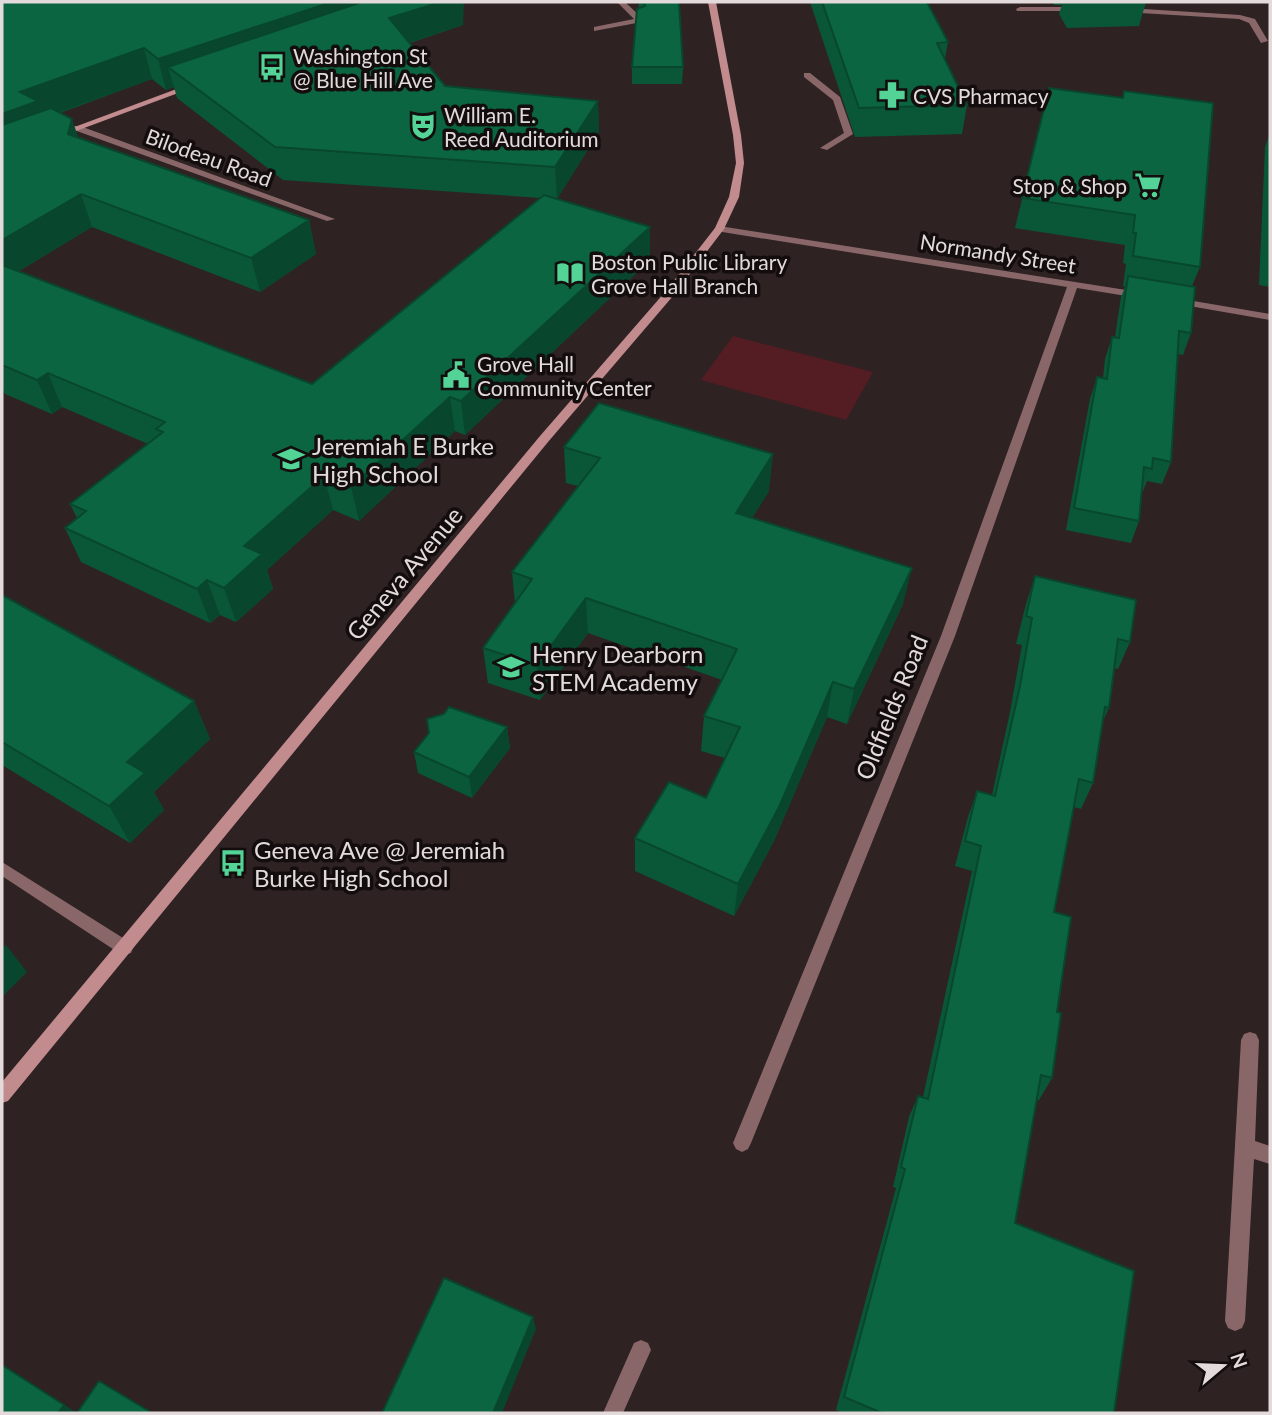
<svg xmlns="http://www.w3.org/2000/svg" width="1272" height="1415" font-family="Lato,sans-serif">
	<rect width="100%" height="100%" fill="#2f2223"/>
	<path fill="#541c23" d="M 733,336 L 873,372 L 846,420 L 701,380 Z"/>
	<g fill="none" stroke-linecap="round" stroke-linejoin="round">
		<path fill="#896768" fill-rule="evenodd" d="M 617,2 L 625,2 L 642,18 L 642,22 L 594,31 L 594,27 L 634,19 Z
			M 1020,7 L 1079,7 L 1083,9 L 1079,11 L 1017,11 L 1016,9 Z
			M 1127,8 L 1240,15 L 1255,19 L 1268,41 L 1261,43 L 1249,23 L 1239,19 L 1124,12 L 1124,8 Z
			M 804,73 L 810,73 L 840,97 L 853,134 L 827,150 L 820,148 L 844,133 L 833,100 L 804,77 Z
			M 1250,1032 L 1256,1034 L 1259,1040 L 1255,1141 L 1270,1146 L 1270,1164 L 1254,1159 L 1245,1321 L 1242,1328 L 1235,1331 L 1228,1328 L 1225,1321 L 1241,1040 L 1244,1034 Z"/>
		<path fill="#896768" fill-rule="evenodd" d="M 74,126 L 80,126 L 335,219 L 327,221 L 74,130 Z
			M 719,226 L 1139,292 L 1144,295 L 1139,298 L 1077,288 L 955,636 L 751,1143 L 748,1149 L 742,1152 L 736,1149 L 733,1143 L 941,636 L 1067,287 L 716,231 L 714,229 Z
			M 1176,298 L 1270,314 L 1270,320 L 1172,303 L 1171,301 Z
			M 2,862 L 131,943 L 133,948 L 131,953 L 125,955 L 119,953 L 2,876 Z
			M 641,1340 L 648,1343 L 651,1350 L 623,1413 L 603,1413 L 634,1343 Z"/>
		<path fill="#c28b8e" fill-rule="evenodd" d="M 708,2 L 716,2 L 741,135 L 744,163 L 739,197 L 724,229 L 673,296 L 548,442 L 8,1101 L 2,1103 L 2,1082 L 540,436 L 665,292 L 715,228 L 729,197 L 736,163 L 733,135 Z
			M 190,84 L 197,86 L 60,137 L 53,135 Z"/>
	</g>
	<path fill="#0a5738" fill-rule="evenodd" d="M 2,2 L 463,25 L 410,43 L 445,86 L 598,101 L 599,132 L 557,199 L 650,260 L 465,435 L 455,431 L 359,521 L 333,510 L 267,570 L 273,589 L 236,622 L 220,615 L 210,623 L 81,562 L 65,528 L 77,518 L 70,504 L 148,444 L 62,407 L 52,414 L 5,394 L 2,388 ZM 152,79 L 166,90 L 174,87 L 177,98 L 283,180 L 541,198 L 312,384 L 19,271 L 92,227 L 260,292 L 316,254 L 309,220 L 79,138 L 60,113 Z
		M 639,2 L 679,2 L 683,67 L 682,84 L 632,84 L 632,67 Z
		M 810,2 L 927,2 L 948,42 L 945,58 L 967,105 L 962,134 L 855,137 Z
		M 1053,2 L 1146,2 L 1139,26 L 1067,28 L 1059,14 L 1062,5 L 1054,5 Z
		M 1049,88 L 1122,98 L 1124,91 L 1200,267 L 1192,286 L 1191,333 L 1183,355 L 1177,354 L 1171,462 L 1162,484 L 1147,481 L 1143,491 L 1142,491 L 1139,521 L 1131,543 L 1066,530 L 1090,399 L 1097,377 L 1103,378 L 1105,359 L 1112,337 L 1115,337 L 1121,297 L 1125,287 L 1123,286 L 1126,264 L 1123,263 L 1125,245 L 1015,228 Z
		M 1270,133 L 1270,287 L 1259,285 L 1265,147 Z
		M 564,447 L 769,491 L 752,518 L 903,604 L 847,724 L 827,717 L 774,841 L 734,916 L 635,871 L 635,838 L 706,798 L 725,758 L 701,751 L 704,716 L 722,680 L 588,633 L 540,700 L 488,683 L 483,648 L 515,603 L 512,572 L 578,486 L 566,483 Z
		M 1035,576 L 1130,642 L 1118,669 L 1114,668 L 1109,708 L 1103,721 L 1093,783 L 1081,809 L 1074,807 L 1054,912 L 1057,1012 L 1052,1078 L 1039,1100 L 1036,1099 L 1015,1223 L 1114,1413 L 843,1413 L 836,1410 L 896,1188 L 893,1187 L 909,1117 L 918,1096 L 923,1097 L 972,871 L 955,866 L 968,817 L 977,791 L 992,795 L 1010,712 L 1022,645 L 1016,644 L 1026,604 Z
		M 2,595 L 194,701 L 210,739 L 154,792 L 164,810 L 130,843 L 2,765 Z
		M 507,727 L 510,748 L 472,798 L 418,773 L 414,752 Z"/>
	<path fill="#08472e" d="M 332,2 L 425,2 L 168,67 L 174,87 L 166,90 L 158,59 Z
		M 441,2 L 464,2 L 463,25 L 393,48 L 389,18 Z
		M 144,48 L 152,79 L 44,118 L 2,151 L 2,114 L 20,92 Z
		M 598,101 L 599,132 L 557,199 L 555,167 Z
		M 72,119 L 83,151 L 68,134 Z
		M 81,194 L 92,227 L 2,281 L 2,289 L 2,240 Z
		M 309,220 L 316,254 L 260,292 L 251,258 Z
		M 650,227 L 650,260 L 465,435 L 461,401 Z
		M 48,373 L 62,407 L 52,414 L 37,380 Z
		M 450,397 L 455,431 L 359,521 L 351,487 Z
		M 773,454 L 769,491 L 733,549 L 736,513 Z
		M 324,476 L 333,510 L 267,570 L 273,589 L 236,622 L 224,588 L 244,546 Z
		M 912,568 L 903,604 L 847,724 L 854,689 Z
		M 207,580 L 220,615 L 210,623 L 197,589 Z
		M 586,598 L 588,633 L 540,700 L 537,665 Z
		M 833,682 L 827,717 L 774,841 L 734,916 L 738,884 Z
		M 194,701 L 210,739 L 154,792 L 164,810 L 130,843 L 109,806 L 127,762 Z
		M 507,727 L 510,748 L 472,798 L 469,777 Z
		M 6,945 L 27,972 L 2,997 L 2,948 Z
		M 533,1317 L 536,1329 L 502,1413 L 493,1413 Z
		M 2,1364 L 77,1413 L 58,1413 Z"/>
	<path fill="#0c6541" stroke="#08472e" stroke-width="2" d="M 2,2 L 332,2 L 158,59 L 144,48 L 20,92 L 38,101 L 2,114 Z
		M 362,2 L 441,2 L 389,18 L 445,86 L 598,101 L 555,167 L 275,147 L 168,67 Z
		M 644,2 L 679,2 L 683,67 L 632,67 L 637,9 L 645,6 Z
		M 822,2 L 927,2 L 948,42 L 937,43 L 967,105 L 859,108 Z
		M 1049,88 L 1123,98 L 1124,91 L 1213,103 L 1200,267 L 1133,256 L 1136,233 L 1133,233 L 1135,215 L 1022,198 Z
		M 51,108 L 72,119 L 68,134 L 309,220 L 251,258 L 81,194 L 2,240 L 2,125 Z
		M 544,195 L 650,227 L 461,401 L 450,397 L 351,487 L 324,476 L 244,546 L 262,554 L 224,588 L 207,580 L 197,589 L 65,528 L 86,511 L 70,504 L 163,432 L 156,429 L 165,422 L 48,373 L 37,380 L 2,365 L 2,265 L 312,384 Z
		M 1128,276 L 1195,287 L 1191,333 L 1179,331 L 1171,462 L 1153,458 L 1152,469 L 1144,467 L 1139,521 L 1074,508 L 1097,377 L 1107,379 L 1112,337 L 1119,338 Z
		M 599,403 L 773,454 L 736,513 L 912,568 L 854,689 L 833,682 L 779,807 L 738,884 L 635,838 L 669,782 L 706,798 L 740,727 L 704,716 L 737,649 L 586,598 L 537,665 L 483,648 L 532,579 L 512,572 L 600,458 L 564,447 Z
		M 1035,576 L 1136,600 L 1130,642 L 1118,639 L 1109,708 L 1105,707 L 1093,783 L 1079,779 L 1054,912 L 1071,917 L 1057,1012 L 1061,1013 L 1052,1078 L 1041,1075 L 1015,1223 L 1134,1271 L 1114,1413 L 882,1413 L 844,1397 L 905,1169 L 901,1167 L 918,1096 L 928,1099 L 981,846 L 965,841 L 977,791 L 995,796 L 1020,686 L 1032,618 L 1026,616 Z
		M 2,595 L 194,701 L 127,762 L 145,773 L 109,806 L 2,742 Z
		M 449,707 L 507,727 L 469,777 L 414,752 L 429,733 L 427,719 L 444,714 Z
		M 444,1278 L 533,1317 L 493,1413 L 382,1413 Z
		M 2,1365 L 64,1405 L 58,1413 L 2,1413 Z
		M 99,1381 L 152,1413 L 77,1413 Z"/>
	<defs>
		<symbol id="bus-bare" viewBox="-9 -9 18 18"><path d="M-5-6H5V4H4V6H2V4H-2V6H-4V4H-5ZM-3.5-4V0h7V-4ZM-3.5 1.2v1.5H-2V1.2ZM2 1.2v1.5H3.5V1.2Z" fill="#53d396" stroke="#130d0e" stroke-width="2.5" paint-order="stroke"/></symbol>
		<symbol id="pharmacy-bare" viewBox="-9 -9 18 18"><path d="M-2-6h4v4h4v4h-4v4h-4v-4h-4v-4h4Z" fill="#53d396" stroke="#130d0e" stroke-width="2.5" paint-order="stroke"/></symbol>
		<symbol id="theatre-bare" viewBox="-9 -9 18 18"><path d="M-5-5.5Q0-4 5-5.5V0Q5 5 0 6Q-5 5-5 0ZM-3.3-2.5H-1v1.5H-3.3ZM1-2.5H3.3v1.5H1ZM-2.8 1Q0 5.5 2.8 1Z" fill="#53d396" stroke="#130d0e" stroke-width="2.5" paint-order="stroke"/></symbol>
		<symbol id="supermarket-bare" viewBox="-9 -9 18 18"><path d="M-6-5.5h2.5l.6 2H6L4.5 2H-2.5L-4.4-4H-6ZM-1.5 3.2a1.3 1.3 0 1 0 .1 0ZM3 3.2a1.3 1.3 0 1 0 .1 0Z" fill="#53d396" stroke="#130d0e" stroke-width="2.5" paint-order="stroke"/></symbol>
		<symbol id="library-bare" viewBox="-9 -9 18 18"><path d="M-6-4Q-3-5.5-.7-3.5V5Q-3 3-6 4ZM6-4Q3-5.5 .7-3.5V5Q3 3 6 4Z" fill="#53d396" stroke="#130d0e" stroke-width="2.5" paint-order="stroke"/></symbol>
		<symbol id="civic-bare" viewBox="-9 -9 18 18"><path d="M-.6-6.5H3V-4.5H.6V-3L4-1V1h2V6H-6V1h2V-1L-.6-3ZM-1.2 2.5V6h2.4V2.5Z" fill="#53d396" stroke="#130d0e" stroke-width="2.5" paint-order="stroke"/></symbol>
		<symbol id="school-bare" viewBox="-9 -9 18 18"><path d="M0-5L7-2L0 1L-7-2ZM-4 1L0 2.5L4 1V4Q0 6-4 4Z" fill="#53d396" stroke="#130d0e" stroke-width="2.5" paint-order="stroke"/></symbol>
	</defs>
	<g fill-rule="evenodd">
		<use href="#bus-bare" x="253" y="48" width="38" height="38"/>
		<use href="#pharmacy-bare" x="873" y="76" width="38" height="38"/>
		<use href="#theatre-bare" x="404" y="107" width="38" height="38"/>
		<use href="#supermarket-bare" x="1129" y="166" width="38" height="38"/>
		<use href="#library-bare" x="551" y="254" width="38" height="38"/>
		<use href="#civic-bare" x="437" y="356" width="38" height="38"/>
		<use href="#school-bare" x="272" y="440" width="38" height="38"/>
		<use href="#school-bare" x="492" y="648" width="38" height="38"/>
		<use href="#bus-bare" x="214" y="844" width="38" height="38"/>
	</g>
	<g text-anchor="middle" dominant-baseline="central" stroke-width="7" stroke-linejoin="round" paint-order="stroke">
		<g font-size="21" fill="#e3dbdb" stroke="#130d0e" text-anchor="start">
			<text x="293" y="55">Washington St<tspan x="293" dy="24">@ Blue Hill Ave</tspan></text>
			<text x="913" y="95">CVS Pharmacy</text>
			<text x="444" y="114">William E.<tspan x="444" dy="24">Reed Auditorium</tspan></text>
			<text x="1127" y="185" text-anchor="end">Stop &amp; Shop</text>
			<text x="591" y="261">Boston Public Library<tspan x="591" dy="24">Grove Hall Branch</tspan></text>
			<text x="477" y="363">Grove Hall<tspan x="477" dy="24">Community Center</tspan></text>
		</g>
		<g font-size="21" fill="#e3dbdb" stroke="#130d0e">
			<text transform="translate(209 157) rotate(20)">Bilodeau Road</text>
			<text transform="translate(998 253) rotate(9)">Normandy Street</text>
		</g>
		<g font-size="24" fill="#e3dbdb" stroke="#130d0e" text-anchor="start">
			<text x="312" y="445">Jeremiah E Burke<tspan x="312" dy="28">High School</tspan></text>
			<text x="532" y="653">Henry Dearborn<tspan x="532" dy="28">STEM Academy</tspan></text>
			<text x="254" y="849">Geneva Ave @ Jeremiah<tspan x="254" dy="28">Burke High School</tspan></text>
		</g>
		<g font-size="24" fill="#e3dbdb" stroke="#130d0e">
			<text transform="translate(404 573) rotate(-50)">Geneva Avenue</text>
			<text transform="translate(891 707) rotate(-68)">Oldfields Road</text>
		</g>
	</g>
	<rect width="1272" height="1415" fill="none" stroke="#e3dbdb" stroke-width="7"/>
	<g transform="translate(1223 1366) rotate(71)" stroke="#130d0e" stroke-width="5" paint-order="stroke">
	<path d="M0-5L12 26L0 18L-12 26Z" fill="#e3dbdb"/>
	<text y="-10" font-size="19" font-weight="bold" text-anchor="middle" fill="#e3dbdb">N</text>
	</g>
</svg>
